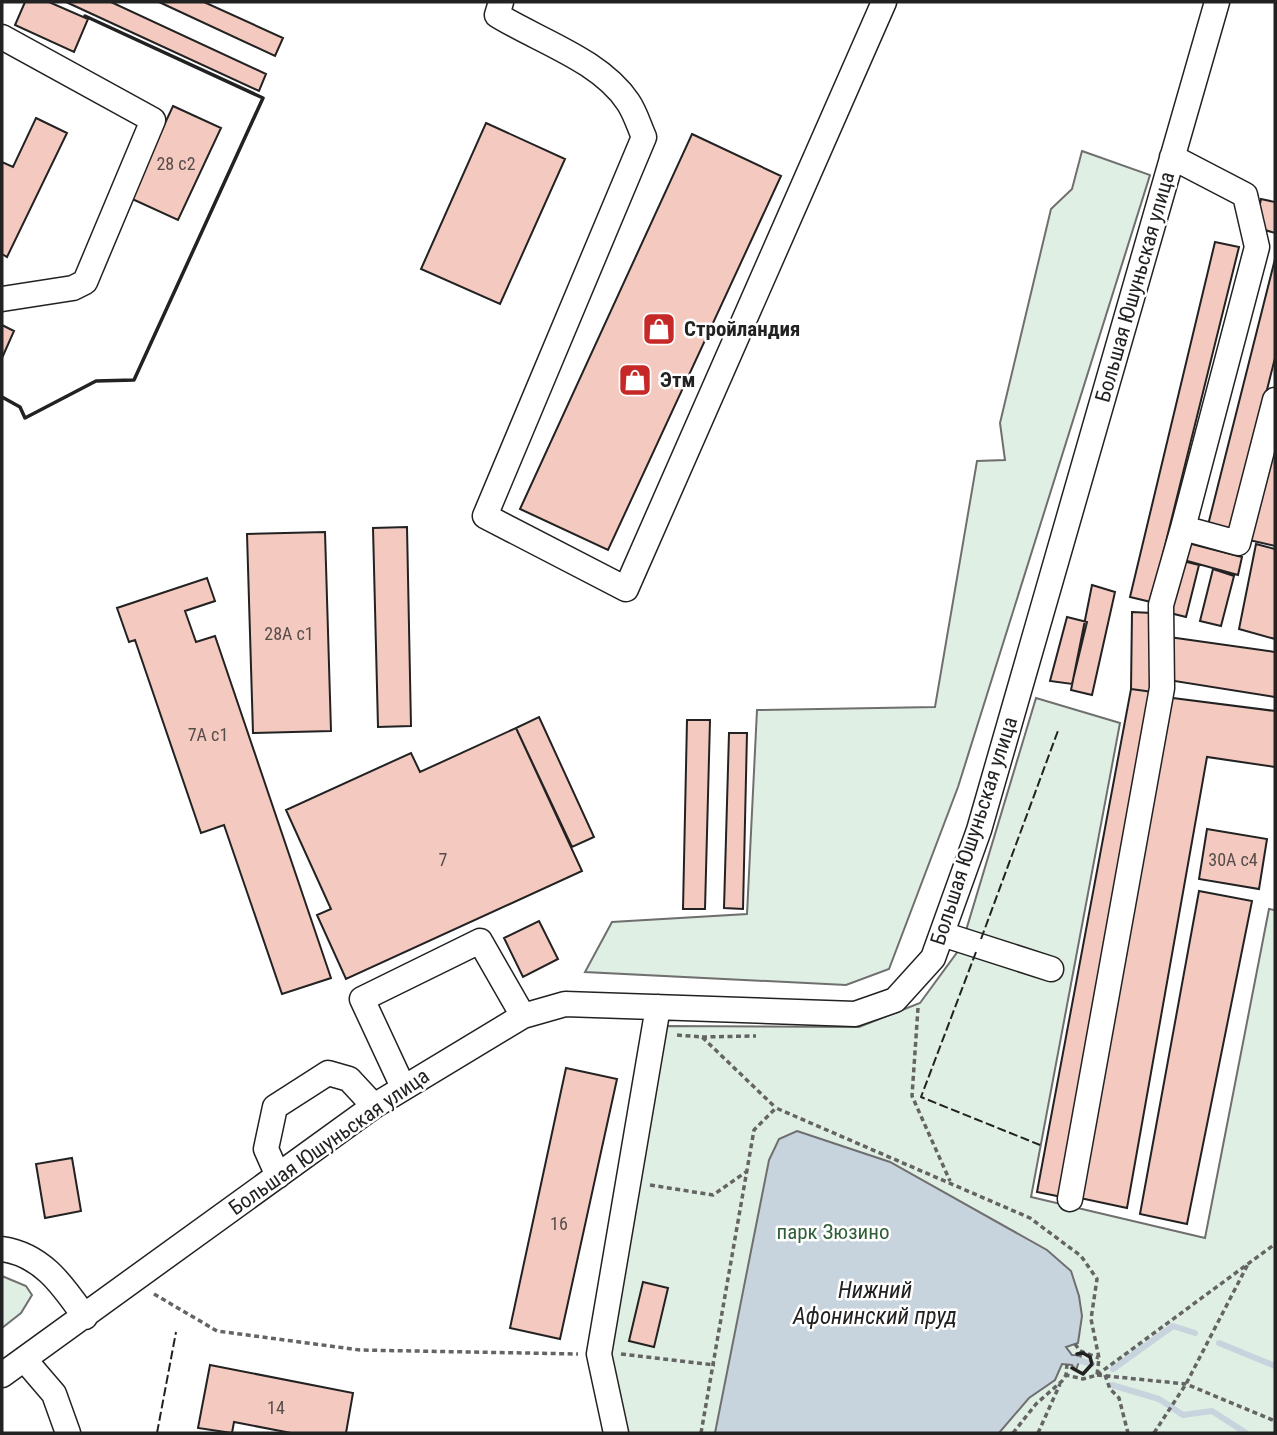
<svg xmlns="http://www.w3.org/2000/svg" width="1277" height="1435" font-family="'Roboto Condensed',sans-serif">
	<rect width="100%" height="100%" fill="#fff"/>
	<path fill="#e0efe3" stroke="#6f6f6f" stroke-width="2" d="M 1082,151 L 1150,175 L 958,787 L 889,969 L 846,985 L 585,972 L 612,922 L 747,914 L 757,710 L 935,707 L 977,461 L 1005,460 L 1000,423 L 1051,209 L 1072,189 Z
		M 1036,698 L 1120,723 L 1031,1197 L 1205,1238 L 1269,909 L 1275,910 L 1275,1433 L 625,1433 L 610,1354 L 665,1026 L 859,1027 L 920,1003 L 961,947 Z
		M 2,1276 L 26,1286 L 32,1295 L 21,1313 L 2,1328 Z"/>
	<path fill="#c7d3dd" stroke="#6f6f6f" stroke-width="2" d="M 797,1131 L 890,1162 L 1047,1250 L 1071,1271 L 1079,1296 L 1082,1316 L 1078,1343 L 1066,1347 L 1072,1355 L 1081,1356 L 1076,1370 L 1072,1365 L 1062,1364 L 1055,1380 L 1029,1398 L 999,1433 L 715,1433 L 769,1160 L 779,1139 Z"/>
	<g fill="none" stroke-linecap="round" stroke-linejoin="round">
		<path stroke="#c7d3dd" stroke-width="6" d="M 1219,1343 L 1275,1366
			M 1074,1359 L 1092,1364
			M 1113,1369 L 1173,1326 L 1195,1333
			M 1112,1385 L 1159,1399 L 1183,1415 L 1212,1411 L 1246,1433"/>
	</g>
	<path fill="#f3c9c0" stroke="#222" stroke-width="2" d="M 25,2 L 49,2 L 88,19 L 74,52 L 15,25 Z
		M 66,2 L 111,2 L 266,74 L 259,91 Z
		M 159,2 L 204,2 L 283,38 L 275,56 Z
		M 173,106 L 221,128 L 178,220 L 130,198 Z
		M 36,118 L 67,133 L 7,257 L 2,254 L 2,162 L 13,167 Z
		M 486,123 L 565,159 L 500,304 L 421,269 Z
		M 692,134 L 781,176 L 608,550 L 520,509 Z
		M 1261,199 L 1275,202 L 1275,233 L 1255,227 Z
		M 1215,242 L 1239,247 L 1151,602 L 1130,597 Z
		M 1275,259 L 1275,358 L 1231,532 L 1207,529 Z
		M 2,325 L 14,331 L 2,358 Z
		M 1275,438 L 1275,546 L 1249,540 Z
		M 407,527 L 411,726 L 378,727 L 373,528 Z
		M 325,532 L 331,731 L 253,733 L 247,534 Z
		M 1184,542 L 1242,557 L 1238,575 L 1180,559 Z
		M 1256,544 L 1275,549 L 1275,639 L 1239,629 Z
		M 1179,560 L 1199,565 L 1186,617 L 1166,612 Z
		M 1213,569 L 1234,576 L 1221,626 L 1200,621 Z
		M 207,578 L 215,601 L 185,611 L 196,642 L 215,636 L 331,978 L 282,994 L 224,825 L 201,833 L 135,640 L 129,642 L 117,608 Z
		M 1092,585 L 1115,592 L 1092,695 L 1071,690 Z
		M 1132,612 L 1152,613 L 1153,692 L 1131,689 Z
		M 1067,617 L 1087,622 L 1072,684 L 1050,681 Z
		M 1169,637 L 1275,652 L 1275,697 L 1168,680 Z
		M 1131,689 L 1153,692 L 1062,1197 L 1037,1192 Z
		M 1165,697 L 1275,711 L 1275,767 L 1207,757 L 1127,1208 L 1080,1198 Z
		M 539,717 L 594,837 L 572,847 L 516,728 Z
		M 687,720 L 710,720 L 705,909 L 683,909 Z
		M 516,728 L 582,871 L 346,979 L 317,915 L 331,909 L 286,810 L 411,753 L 420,772 Z
		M 729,733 L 747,733 L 743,909 L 724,908 Z
		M 1207,829 L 1267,839 L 1259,889 L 1199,879 Z
		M 1199,891 L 1252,901 L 1187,1224 L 1140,1214 Z
		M 539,921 L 558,959 L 523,977 L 504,938 Z
		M 566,1068 L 617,1079 L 560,1339 L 510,1328 Z
		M 72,1158 L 81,1211 L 45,1218 L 36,1164 Z
		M 643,1282 L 668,1288 L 654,1347 L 629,1341 Z
		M 210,1365 L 353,1393 L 346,1433 L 291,1433 L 234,1422 L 232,1433 L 198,1428 Z"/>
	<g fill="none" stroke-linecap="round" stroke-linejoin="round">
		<defs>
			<path id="minor" d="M 501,2 L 497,15 C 539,41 600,60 628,102 C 635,112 639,126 644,137 L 485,516 L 626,589 L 884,2
				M 2,37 L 153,120 L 85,282 L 73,288 L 2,299
				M 1172,157 L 1245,195 L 1257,247 L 1183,528 L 1238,543 L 1275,400
				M 942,934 L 1051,969
				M 403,1087 L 362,999 L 480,941 L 523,1016
				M 278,1176 L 266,1149 L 275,1107 L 328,1073 L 349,1079 L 374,1106
				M 1070,1199 L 1162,688 L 1161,605 L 1183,528
				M 2,1249 C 43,1255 63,1286 85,1317
				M 24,1359 L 54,1394 L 68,1433
				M 2,1375 L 374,1106 L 523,1016 L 565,1004 L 855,1014 L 895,1000 L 933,958 L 979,830 L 1217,2
				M 616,1433 L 599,1354 L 658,1007"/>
		</defs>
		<use href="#minor" stroke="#222" stroke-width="27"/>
		<path stroke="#646464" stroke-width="3.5" stroke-dasharray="5 3.5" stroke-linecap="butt" d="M 918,1008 L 912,1096 L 950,1181
			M 677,1035 L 702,1037 L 776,1108
			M 702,1037 L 756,1036
			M 650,1185 L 713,1195 L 746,1172
			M 154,1294 L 217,1331 L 360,1350 L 578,1354
			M 1075,1344 L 1080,1351 L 1099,1358
			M 621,1354 L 715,1365
			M 1097,1375 L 1275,1244
			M 1097,1375 L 1186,1384 L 1275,1421
			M 1105,1375 L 1110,1389 L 1119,1398 L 1128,1433
			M 701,1433 L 754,1130 L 776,1108 L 1030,1218 L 1081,1256 L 1097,1279 L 1091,1319 L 1099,1358 L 1097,1375 L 1083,1379 L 1066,1375
			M 1013,1433 L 1036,1404 L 1062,1381 L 1066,1375 L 1067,1364
			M 1038,1433 L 1060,1384
			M 1154,1433 L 1186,1384 L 1248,1264"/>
		<use href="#minor" stroke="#fff" stroke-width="24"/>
		<path stroke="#222" stroke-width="2" stroke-dasharray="9 3.5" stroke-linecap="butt" d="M 981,939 L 1059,728
			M 976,952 L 921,1097 L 1040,1145
			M 157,1433 L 176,1332"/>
		<path stroke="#222" stroke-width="3.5" d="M 2,397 L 20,407 L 25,418 L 96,381 L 134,380 L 263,98 L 85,16
			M 1072,1368 L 1083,1374 L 1092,1364 L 1090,1357 L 1083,1353 L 1077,1354"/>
	</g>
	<defs>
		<symbol id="shop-square" viewBox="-11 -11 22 22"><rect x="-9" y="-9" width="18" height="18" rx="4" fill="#c62828" stroke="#fff"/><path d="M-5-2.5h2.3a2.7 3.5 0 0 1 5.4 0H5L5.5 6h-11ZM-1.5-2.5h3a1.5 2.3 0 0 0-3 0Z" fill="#fff"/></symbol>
	</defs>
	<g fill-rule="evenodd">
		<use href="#shop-square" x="640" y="310" width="38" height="38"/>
		<use href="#shop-square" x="616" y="361" width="38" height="38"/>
	</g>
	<g text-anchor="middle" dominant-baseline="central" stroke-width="5" stroke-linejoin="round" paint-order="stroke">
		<g font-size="18" fill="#564c4a">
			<text x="176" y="163">28 с2</text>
			<text x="289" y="633">28А с1</text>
			<text x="208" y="734">7А с1</text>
			<text x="443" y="859">7</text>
			<text x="1233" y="859">30А с4</text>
			<text x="559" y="1223">16</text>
			<text x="276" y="1407">14</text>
		</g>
		<g font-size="21" fill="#222" stroke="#fff">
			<text transform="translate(1135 287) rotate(-74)">Большая Юшуньская улица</text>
			<text transform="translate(974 831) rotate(-72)">Большая Юшуньская улица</text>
			<text transform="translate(329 1142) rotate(-35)">Большая Юшуньская улица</text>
		</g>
		<g font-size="21" font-weight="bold" fill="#222" stroke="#fff" text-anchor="start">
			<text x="684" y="329">Стройландия</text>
			<text x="660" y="380">Этм</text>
		</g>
		<g font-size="21" fill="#2f5e38" stroke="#fff">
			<text x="833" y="1232">парк Зюзино</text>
		</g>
		<g font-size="23" font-style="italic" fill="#222" stroke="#fff">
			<text x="875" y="1290">Нижний<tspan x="875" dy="26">Афонинский пруд</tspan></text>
		</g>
	</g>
	<rect width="1277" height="1435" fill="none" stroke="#222222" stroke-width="7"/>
</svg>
